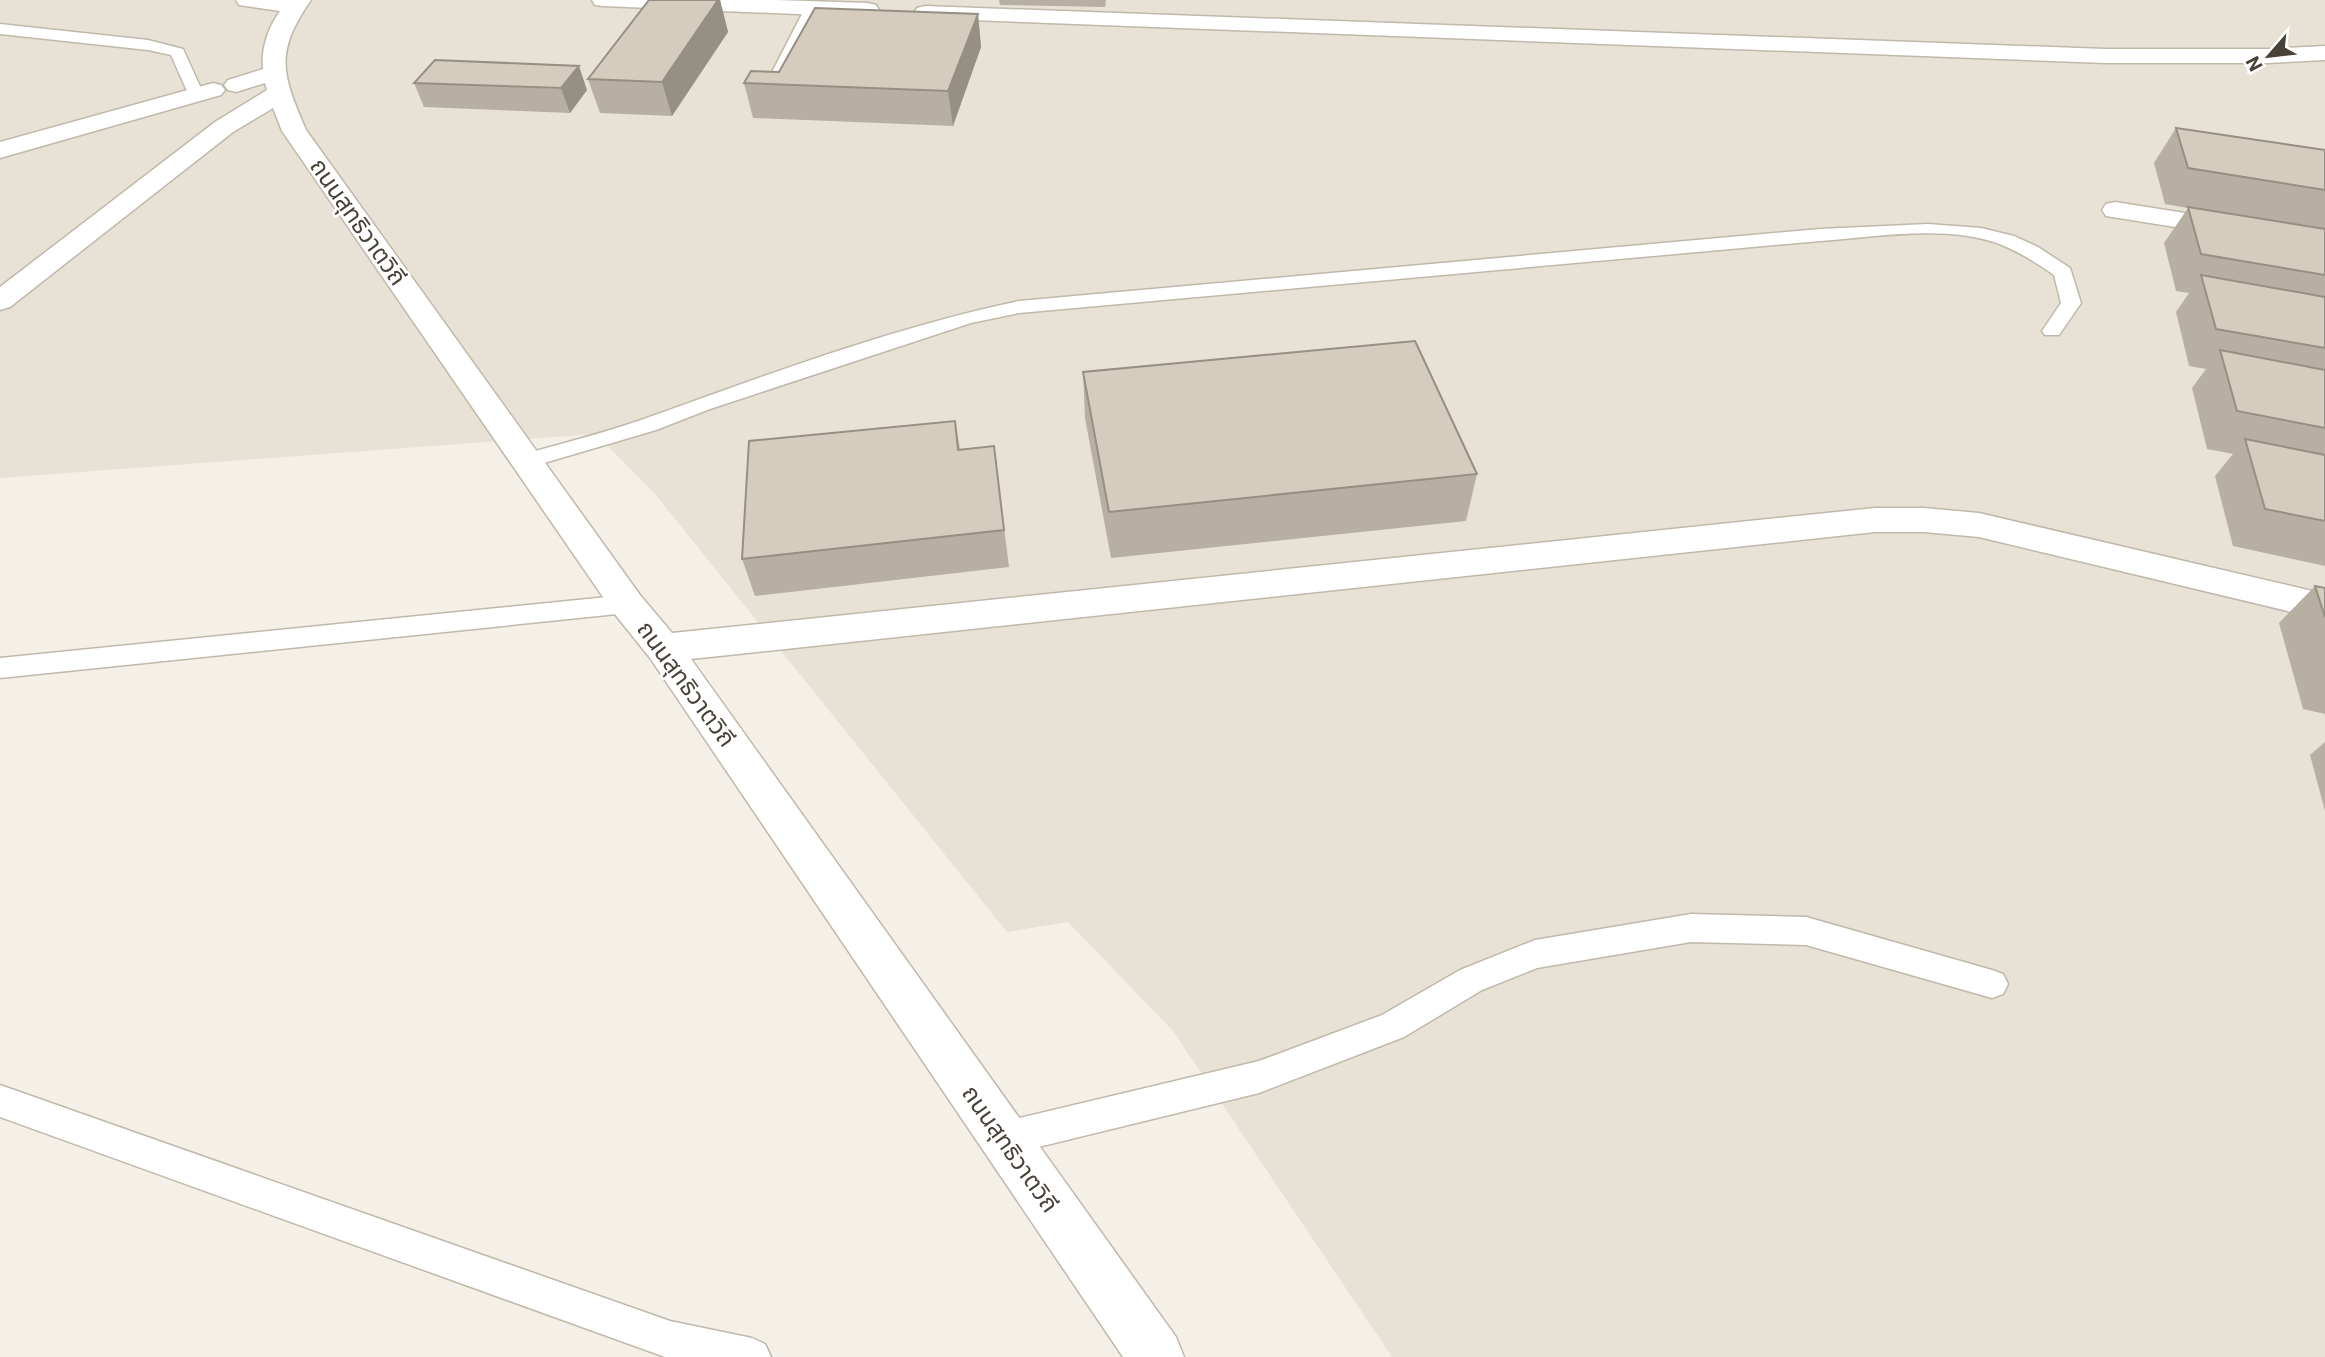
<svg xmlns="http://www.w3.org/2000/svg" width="2325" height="1357" font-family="Roboto,'Noto Sans Thai',sans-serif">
	<rect width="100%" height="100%" fill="#f4f0e8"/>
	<path fill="#e8e2d6" d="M 0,0 L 2325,0 L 2325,1357 L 1392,1357 L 1173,1031 L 1068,922 L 1007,932 L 655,494 L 596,434 L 0,478 Z"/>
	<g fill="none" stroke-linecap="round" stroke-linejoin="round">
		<defs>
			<path id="service" d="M 812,4 L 819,8 L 783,82 L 781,85 L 769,85 L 767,82 L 805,8 Z
				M 0,24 L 148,40 L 183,49 L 204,95 L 202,98 L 190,98 L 171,55 L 148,50 L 0,34 Z
				M 1928,224 L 1981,228 L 2014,236 L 2038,247 L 2070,268 L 2081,303 L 2059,335 L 2045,335 L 2042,331 L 2061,303 L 2054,275 C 2037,263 2021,253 2002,245 C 1947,224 1878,237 1820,241 L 1019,313 L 971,323 L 710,409 L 656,430 L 534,466 L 526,468 L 518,466 L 515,461 L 518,456 C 559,444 601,434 641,420 C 765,376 890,328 1019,301 L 1820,229 Z
				M 627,595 L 636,598 L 639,604 L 636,610 L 627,613 L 0,678 L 0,658 Z
				M 1691,914 L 1806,917 L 1992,970 L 2003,974 L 2008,984 L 2003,994 L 1992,998 L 1806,945 L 1691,942 L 1537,968 L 1482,990 L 1404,1037 L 1259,1093 L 1002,1156 L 990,1151 L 985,1139 L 990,1127 L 1002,1122 L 1259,1061 L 1382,1015 L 1460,970 L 1535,940 Z
				M 0,1085 L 670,1321 L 752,1338 L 765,1344 L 771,1357 L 665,1357 L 0,1117 Z"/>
			<path id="minor" d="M 236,0 L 311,0 C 274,53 282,74 306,130 L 640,595 L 672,633 L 1875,508 L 1924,508 L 1979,513 L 2325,594 L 2325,620 L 1979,537 L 1924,532 L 1875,532 L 691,659 L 1176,1337 L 1184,1357 L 1123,1357 L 650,658 L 614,613 L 282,131 L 273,108 L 233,132 L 10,307 L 0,310 L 0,287 L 215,122 L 267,90 L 265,83 L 236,92 L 228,90 L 224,85 L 228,80 L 263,69 C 261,48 268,28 280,11 L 239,5 Z
				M 592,0 L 776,0 L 868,3 L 876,5 L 879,10 L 876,15 L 868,17 L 603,6 L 595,5 Z
				M 925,6 L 2105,49 L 2268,49 L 2325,46 L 2325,60 L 2268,63 L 2105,63 L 917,18 L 914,13 L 917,8 Z
				M 213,83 L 221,85 L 225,90 L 221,95 L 0,158 L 0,142 Z
				M 2115,202 L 2325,235 L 2325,251 L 2106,216 L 2102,210 L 2106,204 Z"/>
		</defs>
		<use href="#service" stroke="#c0b8aa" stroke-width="3"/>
		<use href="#minor" stroke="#c0b8aa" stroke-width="3"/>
		<use href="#service" fill="#fff" fill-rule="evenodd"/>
		<use href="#minor" fill="#fff" fill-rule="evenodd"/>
	</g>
	<path fill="#b8afa3" d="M 649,0 L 720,0 L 728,32 L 672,116 L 600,113 L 588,79 Z
		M 999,0 L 1106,0 L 1105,7 L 1000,5 Z
		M 978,14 L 981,47 L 953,126 L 753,118 L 744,83 Z
		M 414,83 L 587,90 L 570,113 L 424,107 Z
		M 2176,128 L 2325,150 L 2325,566 L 2233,546 L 2215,476 L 2233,454 L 2207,449 L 2192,388 L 2206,369 L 2189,366 L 2176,312 L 2189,293 L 2176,291 L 2164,243 L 2188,208 L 2165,204 L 2154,163 Z
		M 1083,372 L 1477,474 L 1466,521 L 1111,558 L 1085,418 Z
		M 955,421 L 960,449 L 994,446 L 1009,567 L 755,596 L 742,559 Z
		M 2315,586 L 2325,588 L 2325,714 L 2303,709 L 2279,623 Z
		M 2325,742 L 2325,811 L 2310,755 Z"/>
	<path fill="#968f84" d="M 718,0 L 720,0 L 728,32 L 672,116 L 662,82 Z
		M 978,14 L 981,47 L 953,126 L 948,91 Z
		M 579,66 L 587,90 L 570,113 L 561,88 Z"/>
	<path fill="#d6ccbd" stroke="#968f84" stroke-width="2" d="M 649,0 L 718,0 L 662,82 L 588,79 Z
		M 815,8 L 978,14 L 948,91 L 744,83 L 751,71 L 779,72 Z
		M 435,60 L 579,66 L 561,88 L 414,83 Z
		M 2176,128 L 2325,150 L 2325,190 L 2188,168 Z
		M 2188,207 L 2325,229 L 2325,275 L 2201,254 Z
		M 2201,275 L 2325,297 L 2325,348 L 2216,329 Z
		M 1415,341 L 1477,474 L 1109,512 L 1083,372 Z
		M 2220,350 L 2325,370 L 2325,428 L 2237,411 Z
		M 955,421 L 958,450 L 994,446 L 1004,530 L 742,559 L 749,441 Z
		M 2245,439 L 2325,455 L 2325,521 L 2265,509 Z
		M 2315,586 L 2325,588 L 2325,617 Z"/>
	<g text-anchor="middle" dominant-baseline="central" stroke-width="5" stroke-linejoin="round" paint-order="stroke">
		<g font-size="24" fill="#484137" stroke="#fff">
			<text transform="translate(358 222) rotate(55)">ถนนสุทธิวาตวิถี</text>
			<text transform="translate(686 684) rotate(54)">ถนนสุทธิวาตวิถี</text>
			<text transform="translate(1010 1149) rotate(55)">ถนนสุทธิวาตวิถี</text>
		</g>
	</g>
	<g transform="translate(2269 56) rotate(242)" stroke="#ffffff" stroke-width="5" paint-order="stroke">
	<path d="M0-5L12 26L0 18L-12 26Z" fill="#484137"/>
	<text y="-10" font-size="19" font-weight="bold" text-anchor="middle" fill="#484137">N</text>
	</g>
</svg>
